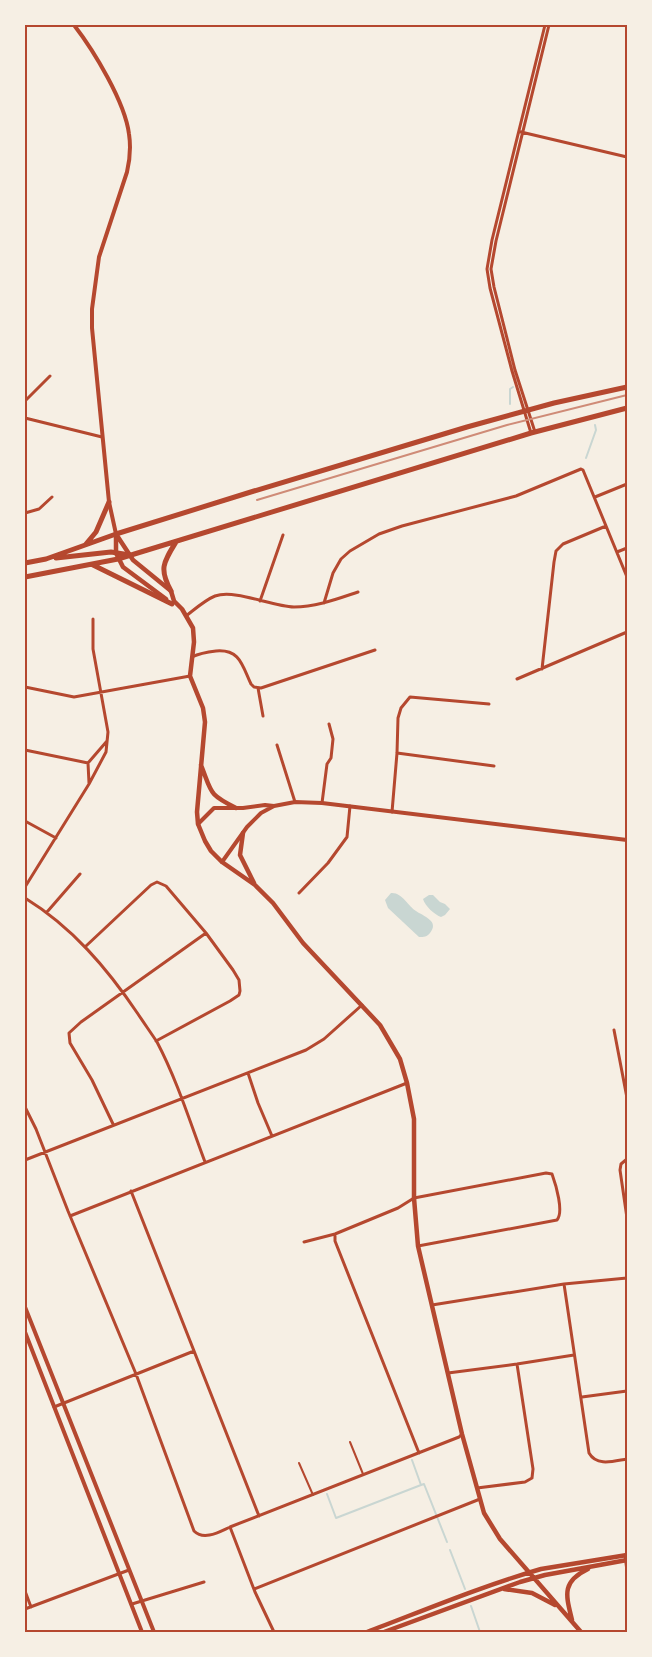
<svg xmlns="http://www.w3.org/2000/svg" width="652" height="1657" font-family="'Nunito Sans',sans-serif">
	<rect width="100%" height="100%" fill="#f6efe4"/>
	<path fill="#c9d6d2" d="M 391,893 C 402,892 408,906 416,911 C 423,916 440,921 430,933 C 427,937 424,937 419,937 L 388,908 L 385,900 Z
		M 429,895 L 433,895 L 440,902 L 445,904 L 450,909 L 445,915 L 441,917 C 435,915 425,906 423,899 Z"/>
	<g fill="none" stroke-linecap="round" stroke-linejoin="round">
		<path stroke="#c9d6d2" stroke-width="2" d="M 510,404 L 510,389 L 513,387
			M 586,458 L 596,430 L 595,425
			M 412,1460 L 421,1485 L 424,1484 L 447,1542
			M 327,1494 L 336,1518 L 421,1485
			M 450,1550 L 465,1589
			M 471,1606 L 480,1632"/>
		<path stroke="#b5482f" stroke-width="2" d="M 350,1442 L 363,1474
			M 299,1463 L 313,1495"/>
		<path stroke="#b5482f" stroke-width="3" d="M 521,132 L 627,157
			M 25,328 L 25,347
			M 25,401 L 50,376
			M 25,418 L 102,437
			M 535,432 L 515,370 L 494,287 L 491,269 L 496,241 L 549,25
			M 531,433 L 512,371 L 490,288 L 487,269 L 492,240 L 545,25
			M 595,497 L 627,484
			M 25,513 L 39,509 L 52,497
			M 617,552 L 627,548
			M 260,601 L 283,535
			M 324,603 L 333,573 L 341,559 L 350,551 L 379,534 L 402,526 L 516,496 L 581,469 L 583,470 L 627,577
			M 186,616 C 195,609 205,600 215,596 C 235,589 271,606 294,607 C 316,607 337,599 358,592
			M 192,657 C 200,653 207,652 216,651 C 240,649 242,665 251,684 L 254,687 L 261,688 L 375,650
			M 542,669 L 554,562 L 556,551 L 563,544 L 606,526
			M 517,679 L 627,632
			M 25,687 L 74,697 L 190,676
			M 258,688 L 263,716
			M 277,745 L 295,802
			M 25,750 L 88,763
			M 397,753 L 494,766
			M 89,783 L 88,763 L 107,741
			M 322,803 L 327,764 L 331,758 L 333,739 L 329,724
			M 392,812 L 397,753 L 398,718 L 401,708 L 410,697 L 489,704
			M 25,821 L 56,838
			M 25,887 L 89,784 L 106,752 L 108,732 L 93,649 L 93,619
			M 299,893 L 328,863 L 347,837 L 350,806
			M 25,898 C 72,927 107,968 138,1014 C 144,1023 151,1033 157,1042 C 177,1080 190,1122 205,1162
			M 47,912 L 80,874
			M 86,946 L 151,885 L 157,882 L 166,886 L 206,933 L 233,970 L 239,980 L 240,991 L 239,995 L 230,1001 L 156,1041
			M 614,1030 L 627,1098
			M 248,1073 L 258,1103 L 272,1136
			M 25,1107 L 36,1129 L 68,1211 L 136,1374 L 194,1531 C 204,1541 219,1532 230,1527 L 459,1437 L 462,1434
			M 113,1124 L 92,1080 L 70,1043 L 69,1033 L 81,1022 L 206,933
			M 627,1159 L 621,1164 L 620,1170 L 627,1218
			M 25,1160 L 306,1050 L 324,1039 L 362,1005
			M 131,1191 L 259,1516
			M 70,1216 L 407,1083
			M 335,1234 L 335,1241 L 419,1453
			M 304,1242 L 335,1234 L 398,1208 L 414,1198 L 546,1173 L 552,1174 C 556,1185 564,1212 557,1220 L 418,1246
			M 564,1284 L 589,1453 C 597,1467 614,1461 627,1459
			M 432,1305 L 564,1284 L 627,1278
			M 448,1373 L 517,1364 L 574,1355
			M 582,1397 L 627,1391
			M 54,1407 L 194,1351
			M 477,1488 L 525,1482 L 532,1478 L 533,1469 L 517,1364
			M 230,1527 L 255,1592 L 274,1632
			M 625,1555 L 627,1571
			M 254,1589 L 480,1499
			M 25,1591 L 31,1607
			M 132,1604 L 204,1582
			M 25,1609 L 129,1570"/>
		<path stroke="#b5482f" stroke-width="4" d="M 74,25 C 94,51 125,102 129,134 C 131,147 130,159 127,172 L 99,257 L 92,309 L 92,328 L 109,502 L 116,534
			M 198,824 L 214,808 L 243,808 L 265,805 L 274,806 L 295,802 L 322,803 L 627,840
			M 222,862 L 247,827 L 261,813 L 274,806
			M 25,1307 L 154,1632
			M 25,1332 L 142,1632"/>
		<path stroke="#b5482f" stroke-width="4.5" d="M 116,534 L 133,560 L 171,591 L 174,601 L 182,609 L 193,628 L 194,642 L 190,676 L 203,708 L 205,722 L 197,812 L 198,824 L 205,841 L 211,851 L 222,862 L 255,885 L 273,903 L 303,943 L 380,1025 L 400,1059 L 407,1083 L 414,1119 L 414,1198 L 418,1246 L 462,1434 L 484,1513 L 500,1539 L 581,1632
			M 116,535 L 116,553 L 123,567 L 166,599
			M 201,765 C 212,793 208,794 236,808
			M 243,833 L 240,855 L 254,883
			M 504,1589 L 532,1593 L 555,1605
			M 572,1620 C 566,1595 561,1582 588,1569
			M 367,1632 C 425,1610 482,1586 541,1569 L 627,1555
			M 384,1632 L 520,1582 L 545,1575 L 627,1560"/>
		<path stroke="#b5482f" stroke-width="5" d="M 86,544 L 96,532 L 109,502
			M 56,558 L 111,552 L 130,555
			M 25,563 L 46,559 L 116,534 L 254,491 L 467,427 L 554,403 L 627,387
			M 93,565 L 172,604
			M 25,577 L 118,559 L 531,433 L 627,408
			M 171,591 C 159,569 163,563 176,542"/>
		<path stroke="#cf8b77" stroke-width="2" d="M 257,500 L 507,425 L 627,395"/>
	</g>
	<rect width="652" height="1657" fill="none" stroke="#f6efe4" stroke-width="52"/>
	<rect x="26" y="26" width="600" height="1605" fill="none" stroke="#b5482f" stroke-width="2"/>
</svg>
